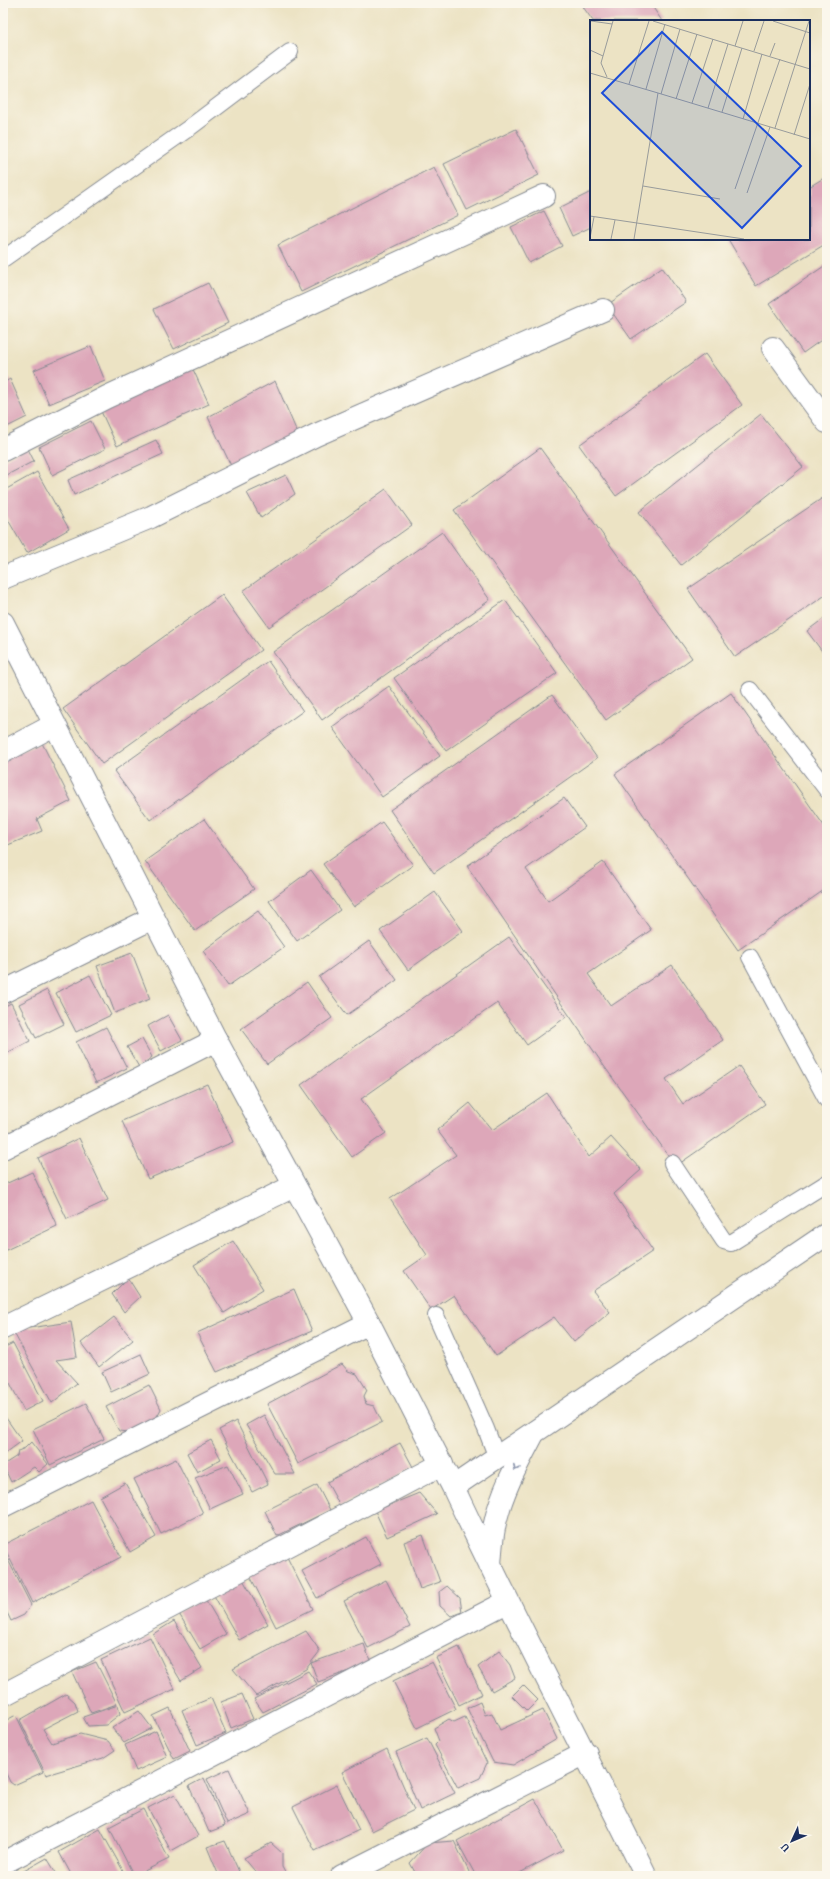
<svg xmlns="http://www.w3.org/2000/svg" width="830" height="1879" font-family="Alegreya,serif">
	<rect width="100%" height="100%" fill="#fbf7ec"/>
	<filter id="ink" filterUnits="userSpaceOnUse"><feTurbulence type="fractalNoise" baseFrequency=".025" numOctaves="2"/><feDisplacementMap in="SourceGraphic" scale="8" xChannelSelector="R" yChannelSelector="G"/><feConvolveMatrix kernelMatrix="1 2 1 2 8 2 1 2 1" color-interpolation-filters="sRGB"/></filter>
	<filter id="wash" filterUnits="userSpaceOnUse"><feTurbulence type="fractalNoise" baseFrequency=".012" numOctaves="4" result="noise"/><feDisplacementMap in="SourceGraphic" scale="16" xChannelSelector="R" yChannelSelector="G"/><feGaussianBlur stdDeviation="0.9" result="paint"/><feColorMatrix in="noise" values="0 0 0 0 0 0 0 0 0 0 0 0 0 0 0 0 0 1.4 0 .05"/><feComposite in="paint" operator="in"/></filter>
	<g filter="url(#wash)">
		<rect width="100%" height="100%" fill="#ece3c4"/>
		<g id="blocks">
			<path fill="#dda7b9" d="M 583,3 L 650,3 L 662,21 L 593,21 L 581,4 Z
				M 516,129 L 539,175 L 467,210 L 444,164 Z
				M 434,167 L 458,215 L 301,292 L 278,245 Z
				M 827,176 L 827,243 L 756,286 L 728,239 L 809,239 L 809,187 Z
				M 591,192 L 591,227 L 572,236 L 559,208 Z
				M 544,211 L 562,246 L 529,263 L 511,227 Z
				M 827,264 L 827,336 L 803,353 L 769,304 Z
				M 662,267 L 686,302 L 631,339 L 607,305 Z
				M 208,283 L 228,323 L 174,349 L 154,309 Z
				M 91,346 L 105,381 L 49,404 L 34,370 Z
				M 705,354 L 742,405 L 616,496 L 579,445 Z
				M 191,365 L 209,404 L 117,446 L 99,407 Z
				M 10,379 L 27,417 L 3,429 L 3,383 Z
				M 275,381 L 300,439 L 233,470 L 208,417 Z
				M 761,414 L 803,467 L 681,565 L 639,512 Z
				M 91,421 L 105,449 L 52,475 L 39,447 Z
				M 156,440 L 163,454 L 74,495 L 68,480 Z
				M 27,447 L 34,461 L 3,477 L 3,460 Z
				M 540,448 L 692,658 L 606,720 L 454,510 Z
				M 37,472 L 69,529 L 27,553 L 3,511 L 3,491 Z
				M 286,475 L 295,494 L 261,518 L 247,493 Z
				M 386,489 L 412,525 L 269,627 L 243,591 Z
				M 827,495 L 827,594 L 735,657 L 688,589 Z
				M 442,532 L 490,600 L 322,720 L 273,652 Z
				M 222,595 L 261,650 L 102,764 L 63,709 Z
				M 505,600 L 557,673 L 446,751 L 394,678 Z
				M 827,616 L 827,658 L 807,631 Z
				M 268,661 L 303,711 L 150,820 L 114,771 Z
				M 389,686 L 440,756 L 382,797 L 332,727 Z
				M 731,693 L 827,830 L 827,888 L 738,950 L 615,774 Z
				M 552,695 L 597,758 L 434,873 L 390,810 Z
				M 42,743 L 71,801 L 37,819 L 42,831 L 3,847 L 3,758 Z
				M 564,798 L 585,827 L 526,869 L 548,901 L 603,862 L 651,930 L 588,974 L 611,1006 L 672,965 L 723,1040 L 666,1079 L 683,1104 L 739,1066 L 765,1104 L 676,1166 L 604,1066 L 467,866 Z
				M 204,819 L 254,889 L 195,931 L 145,861 Z
				M 382,822 L 413,865 L 354,907 L 323,864 Z
				M 311,870 L 340,910 L 297,941 L 269,901 Z
				M 435,892 L 463,931 L 408,970 L 380,931 Z
				M 258,911 L 284,947 L 228,986 L 203,951 Z
				M 509,937 L 566,1017 L 527,1045 L 497,1003 L 361,1099 L 386,1133 L 352,1157 L 301,1085 Z
				M 369,941 L 397,980 L 347,1015 L 319,977 Z
				M 132,953 L 150,999 L 115,1013 L 97,966 Z
				M 90,975 L 111,1015 L 76,1032 L 56,993 Z
				M 307,982 L 332,1018 L 267,1064 L 241,1029 Z
				M 47,990 L 64,1024 L 36,1038 L 19,1004 Z
				M 11,1003 L 30,1041 L 5,1054 L 3,1050 L 3,1007 Z
				M 168,1015 L 182,1040 L 161,1051 L 148,1026 Z
				M 106,1027 L 127,1068 L 96,1083 L 76,1042 Z
				M 142,1039 L 152,1057 L 139,1067 L 127,1047 Z
				M 207,1084 L 233,1142 L 148,1179 L 122,1121 Z
				M 547,1093 L 589,1157 L 611,1137 L 641,1170 L 614,1194 L 653,1251 L 593,1291 L 610,1312 L 574,1342 L 554,1317 L 496,1356 L 454,1295 L 431,1310 L 404,1271 L 427,1255 L 390,1199 L 456,1155 L 437,1130 L 470,1103 L 492,1130 Z
				M 79,1138 L 108,1200 L 67,1219 L 38,1158 Z
				M 32,1172 L 57,1226 L 6,1250 L 3,1243 L 3,1185 Z
				M 233,1241 L 263,1289 L 224,1313 L 194,1265 Z
				M 128,1278 L 140,1297 L 124,1312 L 112,1294 Z
				M 294,1289 L 312,1331 L 217,1372 L 197,1333 Z
				M 114,1317 L 133,1340 L 99,1367 L 81,1343 Z
				M 71,1322 L 77,1357 L 56,1360 L 77,1383 L 52,1403 L 14,1333 L 25,1324 L 29,1328 Z
				M 13,1343 L 43,1401 L 24,1411 L 3,1369 L 3,1348 Z
				M 141,1354 L 150,1374 L 111,1392 L 102,1372 Z
				M 342,1364 L 348,1371 L 357,1374 L 367,1390 L 364,1396 L 366,1404 L 374,1406 L 382,1422 L 298,1464 L 267,1404 Z
				M 149,1385 L 161,1409 L 155,1420 L 129,1432 L 119,1431 L 106,1407 Z
				M 86,1403 L 104,1439 L 50,1465 L 33,1429 Z
				M 264,1415 L 295,1474 L 275,1474 L 246,1425 Z
				M 6,1418 L 22,1441 L 3,1455 L 3,1420 Z
				M 236,1421 L 268,1484 L 252,1492 L 219,1430 Z
				M 211,1440 L 221,1459 L 197,1472 L 187,1453 Z
				M 31,1442 L 48,1464 L 39,1472 L 34,1467 L 11,1482 L 3,1465 L 17,1456 L 18,1451 L 25,1448 Z
				M 400,1443 L 413,1467 L 340,1506 L 327,1482 Z
				M 176,1459 L 203,1513 L 161,1534 L 134,1479 Z
				M 228,1465 L 243,1494 L 210,1509 L 195,1478 Z
				M 125,1483 L 156,1537 L 130,1552 L 100,1497 Z
				M 317,1485 L 330,1510 L 277,1536 L 265,1511 Z
				M 419,1493 L 437,1514 L 387,1537 L 375,1511 Z
				M 91,1500 L 121,1557 L 32,1603 L 3,1545 Z
				M 423,1535 L 440,1582 L 420,1589 L 404,1542 Z
				M 366,1537 L 381,1564 L 317,1598 L 302,1571 Z
				M 3,1550 L 31,1605 L 24,1615 L 11,1621 L 3,1604 Z
				M 285,1553 L 313,1609 L 276,1627 L 248,1572 Z
				M 241,1576 L 268,1624 L 239,1640 L 212,1592 Z
				M 386,1580 L 410,1627 L 368,1648 L 344,1601 Z
				M 447,1586 L 460,1598 L 462,1612 L 451,1616 L 440,1606 L 439,1592 Z
				M 204,1597 L 226,1634 L 200,1649 L 178,1612 Z
				M 174,1621 L 202,1668 L 181,1681 L 153,1634 Z
				M 306,1631 L 320,1651 L 306,1669 L 256,1696 L 233,1669 Z
				M 150,1637 L 175,1689 L 125,1712 L 101,1660 Z
				M 364,1644 L 371,1663 L 318,1682 L 311,1663 Z
				M 459,1647 L 482,1694 L 459,1705 L 436,1658 Z
				M 499,1651 L 510,1665 L 515,1678 L 492,1691 L 478,1667 Z
				M 96,1662 L 117,1704 L 91,1713 L 72,1672 Z
				M 432,1662 L 456,1709 L 417,1728 L 393,1681 Z
				M 308,1671 L 317,1684 L 263,1712 L 254,1699 Z
				M 523,1685 L 538,1700 L 527,1711 L 512,1696 Z
				M 66,1694 L 75,1702 L 78,1711 L 43,1729 L 52,1743 L 80,1734 L 108,1741 L 115,1750 L 103,1758 L 46,1775 L 20,1720 Z
				M 242,1694 L 253,1719 L 231,1728 L 221,1702 Z
				M 211,1698 L 226,1733 L 197,1745 L 182,1710 Z
				M 480,1702 L 485,1715 L 492,1713 L 500,1730 L 543,1710 L 557,1739 L 513,1765 L 493,1762 L 467,1708 Z
				M 118,1705 L 120,1714 L 106,1725 L 88,1726 L 83,1717 Z
				M 170,1708 L 190,1751 L 174,1759 L 153,1716 Z
				M 139,1711 L 152,1728 L 124,1743 L 112,1728 Z
				M 16,1715 L 43,1772 L 14,1785 L 10,1782 L 3,1767 L 3,1722 Z
				M 465,1717 L 487,1763 L 480,1778 L 458,1788 L 435,1745 L 439,1741 L 434,1728 L 449,1719 L 454,1722 Z
				M 156,1731 L 167,1757 L 136,1771 L 125,1745 Z
				M 427,1738 L 455,1793 L 420,1810 L 396,1752 Z
				M 387,1749 L 414,1810 L 372,1831 L 342,1772 Z
				M 229,1769 L 250,1814 L 227,1824 L 207,1779 Z
				M 204,1778 L 225,1826 L 209,1832 L 189,1786 Z
				M 337,1785 L 359,1830 L 315,1851 L 293,1807 Z
				M 175,1794 L 198,1836 L 171,1851 L 148,1808 Z
				M 535,1799 L 563,1850 L 514,1876 L 476,1876 L 457,1841 Z
				M 143,1809 L 169,1859 L 134,1876 L 109,1827 Z
				M 100,1829 L 126,1876 L 72,1876 L 59,1852 Z
				M 225,1841 L 241,1876 L 219,1876 L 207,1847 Z
				M 454,1841 L 471,1876 L 417,1876 L 410,1863 L 428,1843 Z
				M 271,1843 L 282,1853 L 282,1867 L 287,1876 L 259,1876 L 244,1858 Z
				M 47,1858 L 58,1876 L 15,1876 Z"/>
		</g>
	</g>
	<g filter="url(#ink)">
		<use href="#blocks" fill-opacity="0" stroke="#848991" stroke-width="1"/>
		<g fill="none" stroke-linecap="round" stroke-linejoin="round">
			<defs>
				<path id="lane" d="M 3,259 L 189,128 L 290,52
					M 750,690 L 827,790
					M 750,957 L 827,1100
					M 672,1163 L 724,1241 L 731,1243 L 827,1183
					M 436,1316 L 486,1429 L 497,1458"/>
				<path id="street" d="M 773,348 L 827,422
					M 3,450 L 107,397 L 544,196
					M 3,578 L 151,517 L 316,435 L 603,310
					M 3,752 L 54,725
					M 3,992 L 153,918
					M 3,1148 L 216,1040
					M 3,1328 L 294,1186
					M 3,1506 L 369,1323
					M 3,1695 L 442,1464
					M 3,1863 L 507,1602
					M 342,1876 L 586,1753"/>
				<path id="secondary" d="M 3,623 L 216,1040 L 369,1323 L 453,1487 L 827,1234
					M 453,1487 C 514,1618 582,1746 646,1876
					M 490,1565 C 491,1549 492,1534 496,1519 C 503,1489 519,1461 533,1434"/>
			</defs>
			<use href="#lane" stroke="#848991" stroke-width="18"/>
			<use href="#street" stroke="#848991" stroke-width="24"/>
			<use href="#secondary" stroke="#848991" stroke-width="24"/>
			<use href="#lane" stroke="#fff" stroke-width="16"/>
			<use href="#street" stroke="#fff" stroke-width="22"/>
			<use href="#secondary" stroke="#fff" stroke-width="22"/>
		</g>
		<defs><path id="oneway-chevron" d="M-2-3.5L2.5 0L-2 3.5" fill="none" stroke-width="1.6" stroke-linecap="round" stroke-linejoin="round"/></defs>
		<use stroke="#8d97ae" href="#oneway-chevron" transform="translate(516 1468) rotate(117)"/>
	</g>
	<g transform="translate(590 20)">
		<rect width="220" height="220" fill="#ece3c4"/>
		<path fill="none" stroke="#989b9b" stroke-width="1" d="M 1,1 L 22,4M 63,1 L 220,49M 183,1 L 220,13M 145,26 L 153,1M 0,30 L 13,36M 164,31 L 174,1M 180,36 L 185,23M 11,43 L 17,57M 11,43 L 23,1M 0,53 L 68,73M 39,64 L 59,1M 56,69 L 75,4M 71,74 L 90,9M 86,79 L 107,14M 102,83 L 123,19M 118,88 L 138,24M 132,92 L 152,28M 153,99 L 172,34M 185,108 L 219,1M 204,115 L 220,64M 53,166 L 130,179M 145,169 L 190,39M 157,173 L 180,107M 0,196 L 47,203M 47,203 L 154,219M 0,218 L 4,197M 21,219 L 25,200M 44,219 L 68,73 L 220,119"/>
		<path fill="#1d4ed8" fill-opacity="0.15" stroke="#1d4ed8" stroke-width="2" d="M 72,12 L 211,146 L 152,208 L 12,73 Z"/>
		<rect width="220" height="220" fill="none" stroke="#1b2f5e" stroke-width="2"/>
	</g>
	<rect width="830" height="1879" fill="none" stroke="#fbf7ec" stroke-width="16"/>
	<g transform="translate(792 1841) rotate(226)" stroke="#fbf7ec" stroke-width="3" paint-order="stroke">
	<path d="M0-3L7 15L0 10L-7 15Z" fill="#1b2f5e"/>
	<text y="-6" font-size="11" font-weight="bold" text-anchor="middle" fill="#1b2f5e">U</text>
	</g>
</svg>
